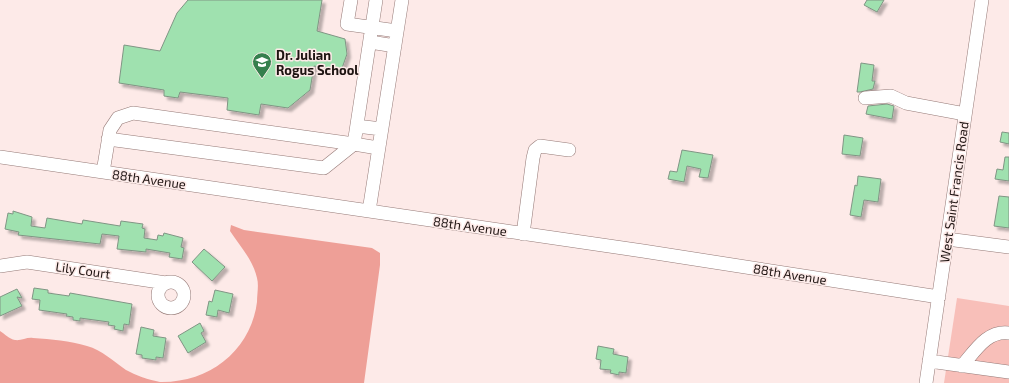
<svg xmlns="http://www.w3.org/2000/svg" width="1009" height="383" font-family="'Exo 2',sans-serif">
	<defs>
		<filter id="shadow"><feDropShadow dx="3.5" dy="3.5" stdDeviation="1" flood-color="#0004"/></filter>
	</defs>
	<rect width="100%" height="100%" fill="#fdeae8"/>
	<path fill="#f8bfb9" d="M 957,298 L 1009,306 L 1009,383 L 944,383 Z"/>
	<path fill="#ee9f97" d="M 231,225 L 244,230 L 372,248 L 380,253 L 380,265 L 364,383 L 0,383 L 0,331 C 5,334 9,339 15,340 C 21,341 27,337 33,338 C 51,339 70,341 87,346 C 102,350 113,361 126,370 C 135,375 149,380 160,382 C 210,383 251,350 257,302 C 257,294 259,285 257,278 C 253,260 240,246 230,231 Z"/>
	<path fill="#9fe1af" stroke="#809584" filter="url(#shadow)" d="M 188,0 L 322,0 L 317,31 L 345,39 L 347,54 L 341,71 L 314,66 L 310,90 L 288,108 L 261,104 L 259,115 L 227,110 L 228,98 L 180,92 L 178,98 L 164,96 L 164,90 L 119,83 L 124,45 L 160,51 L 177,13 Z
		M 867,0 L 884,0 L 877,12 L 864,5 Z
		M 861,63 L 874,65 L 872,81 L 875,81 L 873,89 L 860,92 L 857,92 Z
		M 887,104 L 894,106 L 892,119 L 866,114 L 868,106 Z
		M 1002,132 L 1009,133 L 1009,144 L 1000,142 Z
		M 844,135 L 863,138 L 860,156 L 842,154 Z
		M 682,150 L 713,155 L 708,178 L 699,177 L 701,169 L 687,166 L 684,182 L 668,179 L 670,171 L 677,172 Z
		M 1005,157 L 1009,157 L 1009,181 L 995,179 L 997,169 L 1003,170 Z
		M 858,176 L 881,179 L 878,202 L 864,200 L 861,217 L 850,215 L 855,185 L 857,186 Z
		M 999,196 L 1009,197 L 1009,228 L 994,226 Z
		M 13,211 L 32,217 L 31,226 L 45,228 L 47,218 L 82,224 L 83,220 L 120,226 L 121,221 L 143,224 L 142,228 L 145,229 L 144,238 L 157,240 L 158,235 L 163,236 L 164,233 L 183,238 L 181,247 L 184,248 L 182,259 L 169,257 L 170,253 L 146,249 L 146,252 L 117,249 L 119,236 L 102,234 L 100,244 L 18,235 L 19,232 L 5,229 L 8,213 L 13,214 Z
		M 204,249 L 225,267 L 212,281 L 192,262 Z
		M 34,288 L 48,290 L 48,293 L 69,296 L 70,293 L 132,304 L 129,325 L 124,324 L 123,331 L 114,329 L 115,326 L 108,325 L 109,322 L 80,318 L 80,321 L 73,320 L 73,317 L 66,316 L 67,314 L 39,310 L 40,300 L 32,299 Z
		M 17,289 L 22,298 L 17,297 L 22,306 L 0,316 L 0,297 Z
		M 215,290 L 233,294 L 229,313 L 218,310 L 217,317 L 206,315 L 209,301 L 212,302 Z
		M 200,323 L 204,331 L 201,333 L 206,342 L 188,353 L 178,336 Z
		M 141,327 L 154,330 L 153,336 L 166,338 L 163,358 L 156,357 L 156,360 L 142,358 L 142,355 L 136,354 Z
		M 598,346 L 614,349 L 613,354 L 628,357 L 626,373 L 619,372 L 619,375 L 610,373 L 611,370 L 600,369 L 601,360 L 596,359 Z"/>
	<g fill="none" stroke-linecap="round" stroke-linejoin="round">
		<defs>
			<path id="minor" d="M 351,0 L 347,24 L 397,31
				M 370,42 L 395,46
				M 865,98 L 891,96 L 906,103 L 965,114
				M 357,126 L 381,129
				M 108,139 L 324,168 L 354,144 L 378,148
				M 0,157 L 643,251 L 939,297
				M 103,172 L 110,130 L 118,118 L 133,113 L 354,144 L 376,0
				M 369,211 L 402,0
				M 523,234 L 533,158 L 535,150 L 540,146 L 569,150
				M 947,239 L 1009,247
				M 0,266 L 27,262 L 166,283
				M158 295a13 13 0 1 1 26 0a13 13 0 1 1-26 0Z
				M 929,361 L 1009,372
				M 962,366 C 975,351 987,330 1009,333
				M 926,383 L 982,0"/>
		</defs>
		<use href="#minor" stroke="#957a77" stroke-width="14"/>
		<use href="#minor" stroke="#fff" stroke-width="13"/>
	</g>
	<defs>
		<symbol id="school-pin" viewBox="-11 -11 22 30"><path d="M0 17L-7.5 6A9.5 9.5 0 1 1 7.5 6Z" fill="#357f4d" stroke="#fdeae8"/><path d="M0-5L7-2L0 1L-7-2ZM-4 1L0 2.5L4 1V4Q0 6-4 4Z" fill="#fff"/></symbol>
	</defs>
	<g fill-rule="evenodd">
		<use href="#school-pin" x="251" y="51" width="22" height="30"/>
	</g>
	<g text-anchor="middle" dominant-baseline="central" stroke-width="3" stroke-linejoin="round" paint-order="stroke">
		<g font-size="13" font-weight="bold" fill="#1e1412" stroke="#fdeae8" text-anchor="start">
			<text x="276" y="55">Dr. Julian<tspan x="276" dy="15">Rogus School</tspan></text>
		</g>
		<g font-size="13" fill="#1e1412" stroke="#fdeae8">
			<text transform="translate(149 179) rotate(8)">88th Avenue</text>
			<text transform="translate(954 192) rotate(-82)">West Saint Francis Road</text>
			<text transform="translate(470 226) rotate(8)">88th Avenue</text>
			<text transform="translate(83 270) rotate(8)">Lily Court</text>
			<text transform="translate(790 274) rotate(9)">88th Avenue</text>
		</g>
	</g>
</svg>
